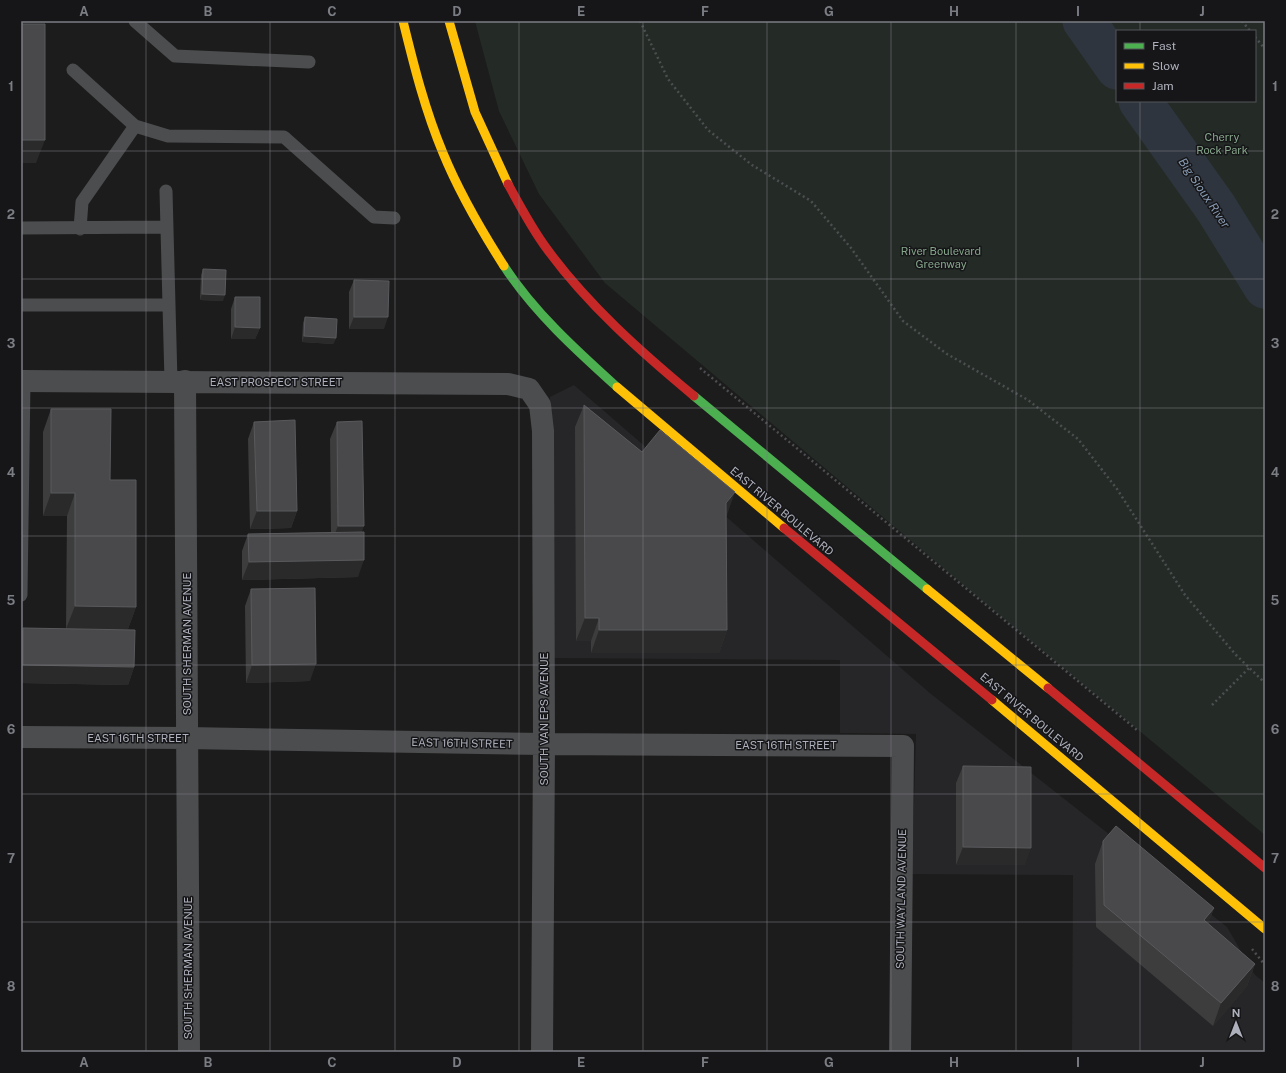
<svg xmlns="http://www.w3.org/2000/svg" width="1286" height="1073" font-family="'Public Sans',sans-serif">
	<rect width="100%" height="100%" fill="#1c1c1c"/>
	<path fill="#262628" d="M 574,385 L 931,694 L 1227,927 L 1255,975 L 1265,983 L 1265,1052 L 1072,1052 L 1073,875 L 912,874 L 916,734 L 840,733 L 840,660 L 552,658 L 550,397 Z"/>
	<path fill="#242b26" d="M 475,21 L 1080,21 L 1117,76 L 1117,101 L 1134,101 L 1265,297 L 1265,835 L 966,587 L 605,283 L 539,194 L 499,111 Z
		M 1084,21 L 1265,21 L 1265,287 L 1216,208 L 1140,101 L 1255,101 L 1255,31 L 1117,31 L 1117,68 Z"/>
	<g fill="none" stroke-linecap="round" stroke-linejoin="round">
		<path stroke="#2f353e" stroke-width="43" d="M 1084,21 L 1117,68
			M 1140,101 L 1216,208 L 1265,287"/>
		<path stroke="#4d4e51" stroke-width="2.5" stroke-dasharray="2 3" stroke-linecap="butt" d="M 640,21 L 668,79 L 708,130 L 752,165 L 811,201 L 851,248 L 903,321 L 947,354 L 1028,400 L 1078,439 L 1117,489 L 1185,595 L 1236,655 L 1265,683
			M 1242,21 L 1250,31
			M 1255,37 L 1265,49
			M 700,368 L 1137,730
			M 1212,705 L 1249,668
			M 1252,949 L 1265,965"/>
		<path stroke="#4c4d4f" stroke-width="13" d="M 135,21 L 175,56 L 309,62
			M 73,70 L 135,126 L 168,136 L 284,137 L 374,217 L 394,218
			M 166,191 L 171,381
			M 21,228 L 166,227
			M 80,229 L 82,202 L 135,126
			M 21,305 L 168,305
			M 21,595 L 24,381"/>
		<path stroke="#4c4d4f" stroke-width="22" d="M 21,381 L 508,384 L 529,389 L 540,405 L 543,431 L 544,744 L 542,1052
			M 185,381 L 189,1052
			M 21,737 L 187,738 L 544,744 L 903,746 L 900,1052"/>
		<path stroke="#4caf50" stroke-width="9" d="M 504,266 C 534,312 576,350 617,387
			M 694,396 L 927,589"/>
		<path stroke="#ffc107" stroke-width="9" d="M 403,21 C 414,66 425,110 443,153 C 459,192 481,230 504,266
			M 449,21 L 475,112 L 508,184
			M 617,387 L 784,528
			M 927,589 L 1048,688
			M 992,700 L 1265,929"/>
		<path stroke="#c62828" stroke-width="9" d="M 508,184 C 520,206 532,229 547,249 C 587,304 641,352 694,396
			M 784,528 L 992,700
			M 1048,688 L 1265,868"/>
	</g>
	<path fill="#3d3d3e" d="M 203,269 L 223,301 L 200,300 L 201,275 Z
		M 354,280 L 384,329 L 349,329 L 349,292 Z
		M 235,297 L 260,328 L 255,339 L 231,339 L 231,309 Z
		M 305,317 L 336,338 L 333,344 L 302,342 L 303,323 Z
		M 584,405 L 642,452 L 727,515 L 726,516 L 727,630 L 719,653 L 591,653 L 591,641 L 576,641 L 575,427 Z
		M 51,409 L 110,480 L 136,607 L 128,629 L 66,629 L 67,516 L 43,516 L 43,432 Z
		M 254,422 L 297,511 L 291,528 L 250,529 L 248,439 Z
		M 337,422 L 362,532 L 358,577 L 242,580 L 242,551 L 248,534 L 331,532 L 330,439 Z
		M 251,589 L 310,681 L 246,683 L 245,606 Z
		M 23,628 L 134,667 L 128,685 L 21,683 L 21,635 Z
		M 963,766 L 1025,865 L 956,865 L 956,783 Z
		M 1103,841 L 1214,908 L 1208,924 L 1255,964 L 1247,986 L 1213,1026 L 1096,927 L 1095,864 Z"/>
	<path fill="#2a2a2a" d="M 21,140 L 45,140 L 36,163 L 21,163 Z
		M 202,294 L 225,295 L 223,301 L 200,300 Z
		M 354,317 L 388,317 L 384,329 L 349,329 Z
		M 235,327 L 260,328 L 255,339 L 231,339 Z
		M 304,336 L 336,338 L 333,344 L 302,342 Z
		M 735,492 L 727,515 L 718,526 L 726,503 Z
		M 51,493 L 75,493 L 67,516 L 43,516 Z
		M 257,511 L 297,511 L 291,528 L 250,529 Z
		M 338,526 L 364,526 L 358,543 L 331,543 Z
		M 364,560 L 358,577 L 242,580 L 249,562 Z
		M 75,606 L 136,607 L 128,629 L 66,629 Z
		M 585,618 L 599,618 L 591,641 L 576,641 Z
		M 599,630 L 727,630 L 719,653 L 591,653 Z
		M 316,664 L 310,681 L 246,683 L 252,665 Z
		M 23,665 L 134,667 L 128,685 L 21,683 L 21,670 Z
		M 963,847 L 1031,848 L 1025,865 L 956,865 Z
		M 1214,908 L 1206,931 L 1204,920 Z
		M 1255,964 L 1247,986 L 1213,1026 L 1221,1003 Z"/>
	<path fill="#49494b" stroke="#595a5d" d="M 21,24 L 45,24 L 45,140 L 21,140 Z
		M 203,269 L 226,270 L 225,295 L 202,294 Z
		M 354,280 L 389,281 L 388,317 L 354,317 Z
		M 235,297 L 260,297 L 260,328 L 235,327 Z
		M 305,317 L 337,319 L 336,338 L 304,336 Z
		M 584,405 L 642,452 L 660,430 L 735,492 L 726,503 L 727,630 L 599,630 L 599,618 L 585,618 Z
		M 51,409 L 111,409 L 110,480 L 136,480 L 136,607 L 75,606 L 75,493 L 51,493 Z
		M 295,420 L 297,511 L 257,511 L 254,422 Z
		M 362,421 L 364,526 L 338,526 L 337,422 Z
		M 364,532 L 364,560 L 249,562 L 248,534 Z
		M 315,588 L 316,664 L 252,665 L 251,589 Z
		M 23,628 L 135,630 L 134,667 L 23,665 Z
		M 963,766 L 1031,767 L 1031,848 L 963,847 Z
		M 1116,826 L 1214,908 L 1204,920 L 1255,964 L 1221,1003 L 1104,905 L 1103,841 Z"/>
	<path fill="none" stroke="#7b7d84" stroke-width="1" stroke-opacity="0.55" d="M 146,21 L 146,1052M 270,21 L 270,1052M 395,21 L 395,1052M 519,21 L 519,1052M 643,21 L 643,1052M 767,21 L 767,1052M 891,21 L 891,1052M 1016,21 L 1016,1052M 1140,21 L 1140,31M 1140,101 L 1140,1052M 21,151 L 1265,151M 21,279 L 1265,279M 21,408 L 1265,408M 21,536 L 1265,536M 21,665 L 1265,665M 21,794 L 1265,794M 21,922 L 1265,922"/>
	<g text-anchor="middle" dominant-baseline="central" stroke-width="3" stroke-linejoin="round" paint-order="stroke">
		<g font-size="11" fill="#86a68b" stroke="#161618">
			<text x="1222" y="137">Cherry<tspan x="1222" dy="13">Rock Park</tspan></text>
			<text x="941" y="251">River Boulevard<tspan x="941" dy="13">Greenway</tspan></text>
		</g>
		<g font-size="11" fill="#aeb1bc" stroke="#161618">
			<text x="276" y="382">EAST PROSPECT STREET</text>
			<text transform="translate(782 511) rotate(40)">EAST RIVER BOULEVARD</text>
			<text transform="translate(187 644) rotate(-90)">SOUTH SHERMAN AVENUE</text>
			<text transform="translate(1032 717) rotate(40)">EAST RIVER BOULEVARD</text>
			<text transform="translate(544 719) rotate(-90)">SOUTH VAN EPS AVENUE</text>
			<text x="138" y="738">EAST 16TH STREET</text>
			<text transform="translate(462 743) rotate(1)">EAST 16TH STREET</text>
			<text x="786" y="745">EAST 16TH STREET</text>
			<text transform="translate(901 899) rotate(-89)">SOUTH WAYLAND AVENUE</text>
			<text transform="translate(188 968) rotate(-90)">SOUTH SHERMAN AVENUE</text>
		</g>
		<g font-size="12" font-style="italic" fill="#889bb4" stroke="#161618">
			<text transform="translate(1204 193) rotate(56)">Big Sioux River</text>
		</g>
	</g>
	<rect width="1286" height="1073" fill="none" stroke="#161618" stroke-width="44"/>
	<rect x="1116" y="30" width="140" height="72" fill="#161618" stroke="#53545a"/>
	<rect x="1124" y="43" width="20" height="6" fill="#4caf50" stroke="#53545a"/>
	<text x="1152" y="50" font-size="12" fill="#aeb1bc">Fast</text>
	<rect x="1124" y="63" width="20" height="6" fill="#ffc107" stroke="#53545a"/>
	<text x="1152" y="70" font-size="12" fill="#aeb1bc">Slow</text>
	<rect x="1124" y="83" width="20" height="6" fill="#c62828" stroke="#53545a"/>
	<text x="1152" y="90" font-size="12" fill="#aeb1bc">Jam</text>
	<g transform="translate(1236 1023)" stroke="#161618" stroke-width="3" paint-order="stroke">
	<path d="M0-3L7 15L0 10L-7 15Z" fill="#aeb1bc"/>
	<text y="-6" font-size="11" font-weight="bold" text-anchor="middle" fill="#aeb1bc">N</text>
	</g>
	<rect x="22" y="22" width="1242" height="1029" fill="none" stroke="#7b7d84" stroke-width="1.5"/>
	<g font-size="13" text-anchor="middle" font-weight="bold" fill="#7b7d84">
		<text x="84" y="16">A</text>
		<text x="208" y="16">B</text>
		<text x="332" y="16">C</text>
		<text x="457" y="16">D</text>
		<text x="581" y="16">E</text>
		<text x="705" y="16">F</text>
		<text x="829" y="16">G</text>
		<text x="954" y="16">H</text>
		<text x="1078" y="16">I</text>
		<text x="1202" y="16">J</text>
		<text x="11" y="91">1</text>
		<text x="1275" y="91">1</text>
		<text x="11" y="219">2</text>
		<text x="1275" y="219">2</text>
		<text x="11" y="348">3</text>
		<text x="1275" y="348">3</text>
		<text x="11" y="477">4</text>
		<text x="1275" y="477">4</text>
		<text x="11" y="605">5</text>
		<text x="1275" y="605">5</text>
		<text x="11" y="734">6</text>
		<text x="1275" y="734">6</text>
		<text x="11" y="863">7</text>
		<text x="1275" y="863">7</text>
		<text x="11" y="991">8</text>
		<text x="1275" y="991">8</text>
		<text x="84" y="1067">A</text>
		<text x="208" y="1067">B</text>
		<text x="332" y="1067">C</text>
		<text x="457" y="1067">D</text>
		<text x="581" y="1067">E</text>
		<text x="705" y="1067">F</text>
		<text x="829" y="1067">G</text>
		<text x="954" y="1067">H</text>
		<text x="1078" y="1067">I</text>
		<text x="1202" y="1067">J</text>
	</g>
</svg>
